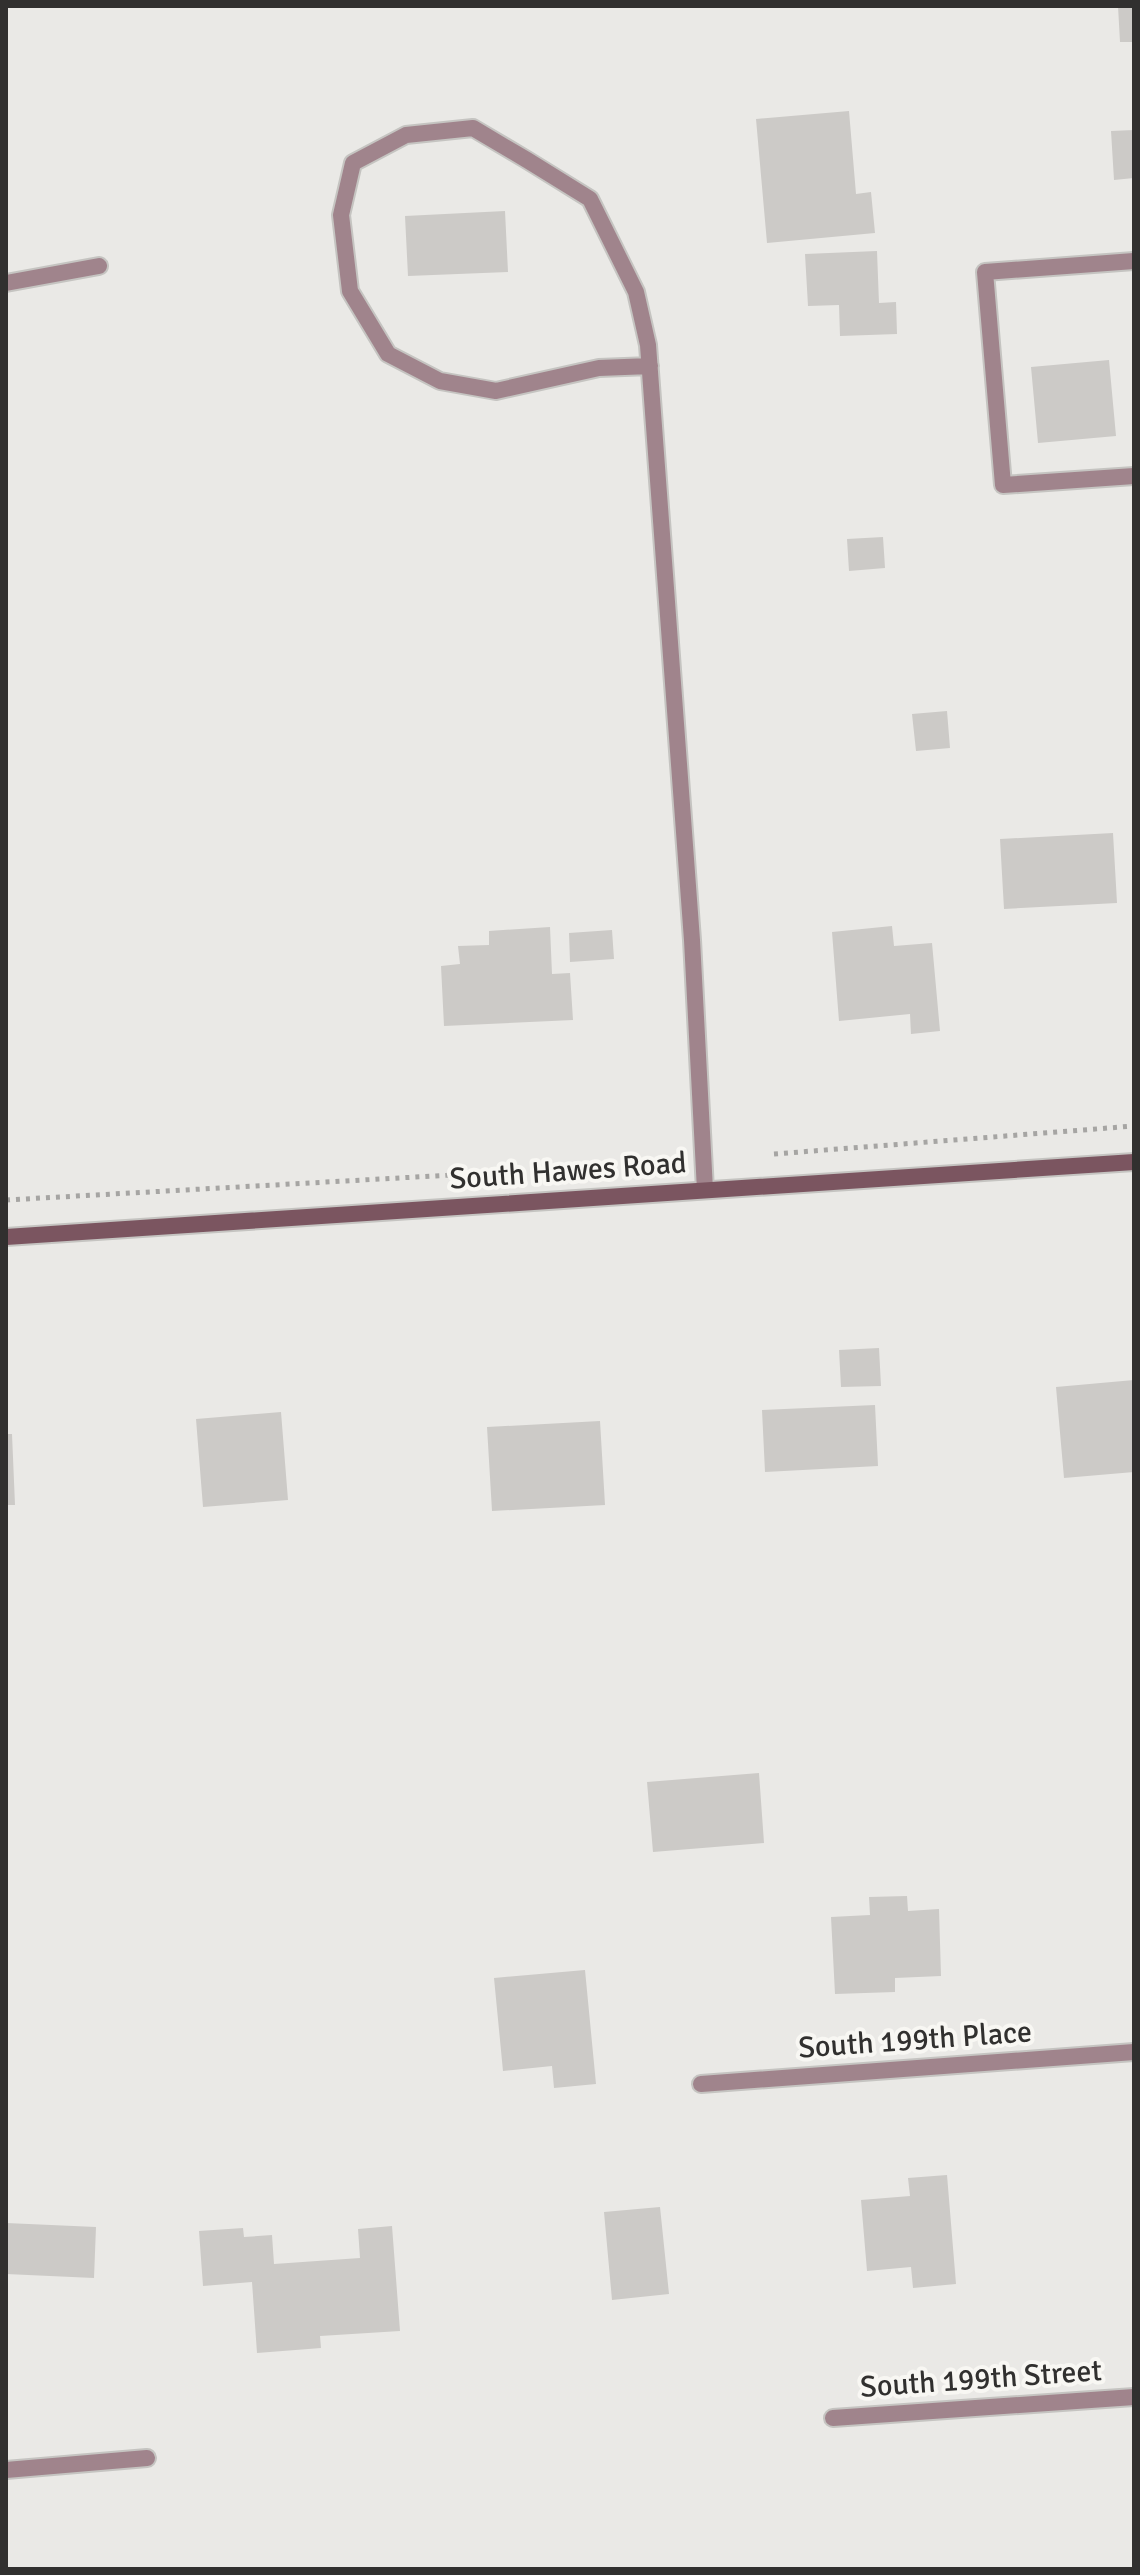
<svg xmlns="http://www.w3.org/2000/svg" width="1140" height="2575" font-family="Signika,sans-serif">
	<rect width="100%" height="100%" fill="#eae9e6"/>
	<path fill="#cccac7" d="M 1118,6 L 1134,6 L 1134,42 L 1120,42 Z
		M 849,111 L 856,194 L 871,192 L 875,233 L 767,243 L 756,119 Z
		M 1134,130 L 1134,178 L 1114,180 L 1111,131 Z
		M 505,211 L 508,272 L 408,276 L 405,216 Z
		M 877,251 L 879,303 L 896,302 L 897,334 L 840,336 L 839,305 L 808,306 L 805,254 Z
		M 1109,360 L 1116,436 L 1038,443 L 1031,367 Z
		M 883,537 L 885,568 L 849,571 L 847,539 Z
		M 947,711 L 950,748 L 916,751 L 912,714 Z
		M 1113,833 L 1117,903 L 1004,909 L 1000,839 Z
		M 892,926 L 894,946 L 932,943 L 940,1031 L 911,1034 L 910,1014 L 839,1021 L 832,932 Z
		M 550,927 L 552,974 L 570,973 L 573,1020 L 444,1026 L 441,966 L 460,964 L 458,946 L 489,945 L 489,931 Z
		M 612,930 L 614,959 L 570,962 L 569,933 Z
		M 879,1348 L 881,1386 L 841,1387 L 839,1350 Z
		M 1134,1380 L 1134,1472 L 1064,1478 L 1056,1387 Z
		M 875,1405 L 878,1466 L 765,1472 L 762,1410 Z
		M 281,1412 L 288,1500 L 203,1507 L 196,1419 Z
		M 600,1421 L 605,1505 L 492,1511 L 487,1427 Z
		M 6,1434 L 12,1434 L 15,1505 L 6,1505 Z
		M 759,1773 L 764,1843 L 653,1852 L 647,1782 Z
		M 907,1896 L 908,1911 L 939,1909 L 941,1976 L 895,1978 L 895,1992 L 835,1994 L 831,1917 L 870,1915 L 869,1897 Z
		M 585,1970 L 596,2084 L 554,2088 L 552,2066 L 503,2071 L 494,1978 Z
		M 947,2175 L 956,2284 L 913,2288 L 911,2267 L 867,2271 L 861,2200 L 910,2196 L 908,2178 Z
		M 660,2207 L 669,2294 L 612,2300 L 604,2212 Z
		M 6,2223 L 96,2227 L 94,2278 L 6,2274 Z
		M 392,2226 L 400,2331 L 320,2336 L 321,2348 L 257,2353 L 252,2282 L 203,2286 L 199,2231 L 243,2228 L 244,2237 L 272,2235 L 274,2264 L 360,2258 L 358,2229 Z"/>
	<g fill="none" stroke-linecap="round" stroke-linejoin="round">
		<defs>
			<path id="lane" d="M 1134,261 L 985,272 L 1003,485 L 1134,476
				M 6,283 L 99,266
				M 650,366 L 599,368 L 496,391 L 440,381 L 388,354 L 350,291 L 341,215 L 353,163 L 406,135 L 473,128 L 527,160 L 590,199 L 636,292 L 648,345 L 692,940 L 705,1190"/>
			<path id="street" d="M 701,2084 L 1134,2052
				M 833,2418 L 1134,2397
				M 6,2470 L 147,2458"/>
			<path id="secondary" d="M 6,1237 L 1134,1162"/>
		</defs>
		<use href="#lane" stroke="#c5c4c1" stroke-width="20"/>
		<use href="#street" stroke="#c5c4c1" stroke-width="20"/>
		<use href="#secondary" stroke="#c5c4c1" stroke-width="20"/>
		<path stroke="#a6a5a3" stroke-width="5" stroke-dasharray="4 6" stroke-linecap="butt" d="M 774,1154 L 1134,1126
			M 6,1200 L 452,1175"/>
		<use href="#lane" stroke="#a0848c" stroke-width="16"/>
		<use href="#street" stroke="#a0848c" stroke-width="16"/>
		<use href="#secondary" stroke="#7b5560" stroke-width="16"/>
	</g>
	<g text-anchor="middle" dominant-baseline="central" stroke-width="8" stroke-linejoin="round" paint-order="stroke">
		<g font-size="30" fill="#31302f" stroke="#f8f7f3">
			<text transform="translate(568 1171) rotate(-4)">South Hawes Road</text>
			<text transform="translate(915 2040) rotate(-4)">South 199th Place</text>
			<text transform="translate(981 2379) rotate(-4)">South 199th Street</text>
		</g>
	</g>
	<rect width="1140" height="2575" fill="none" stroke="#31302f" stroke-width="16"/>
</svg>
